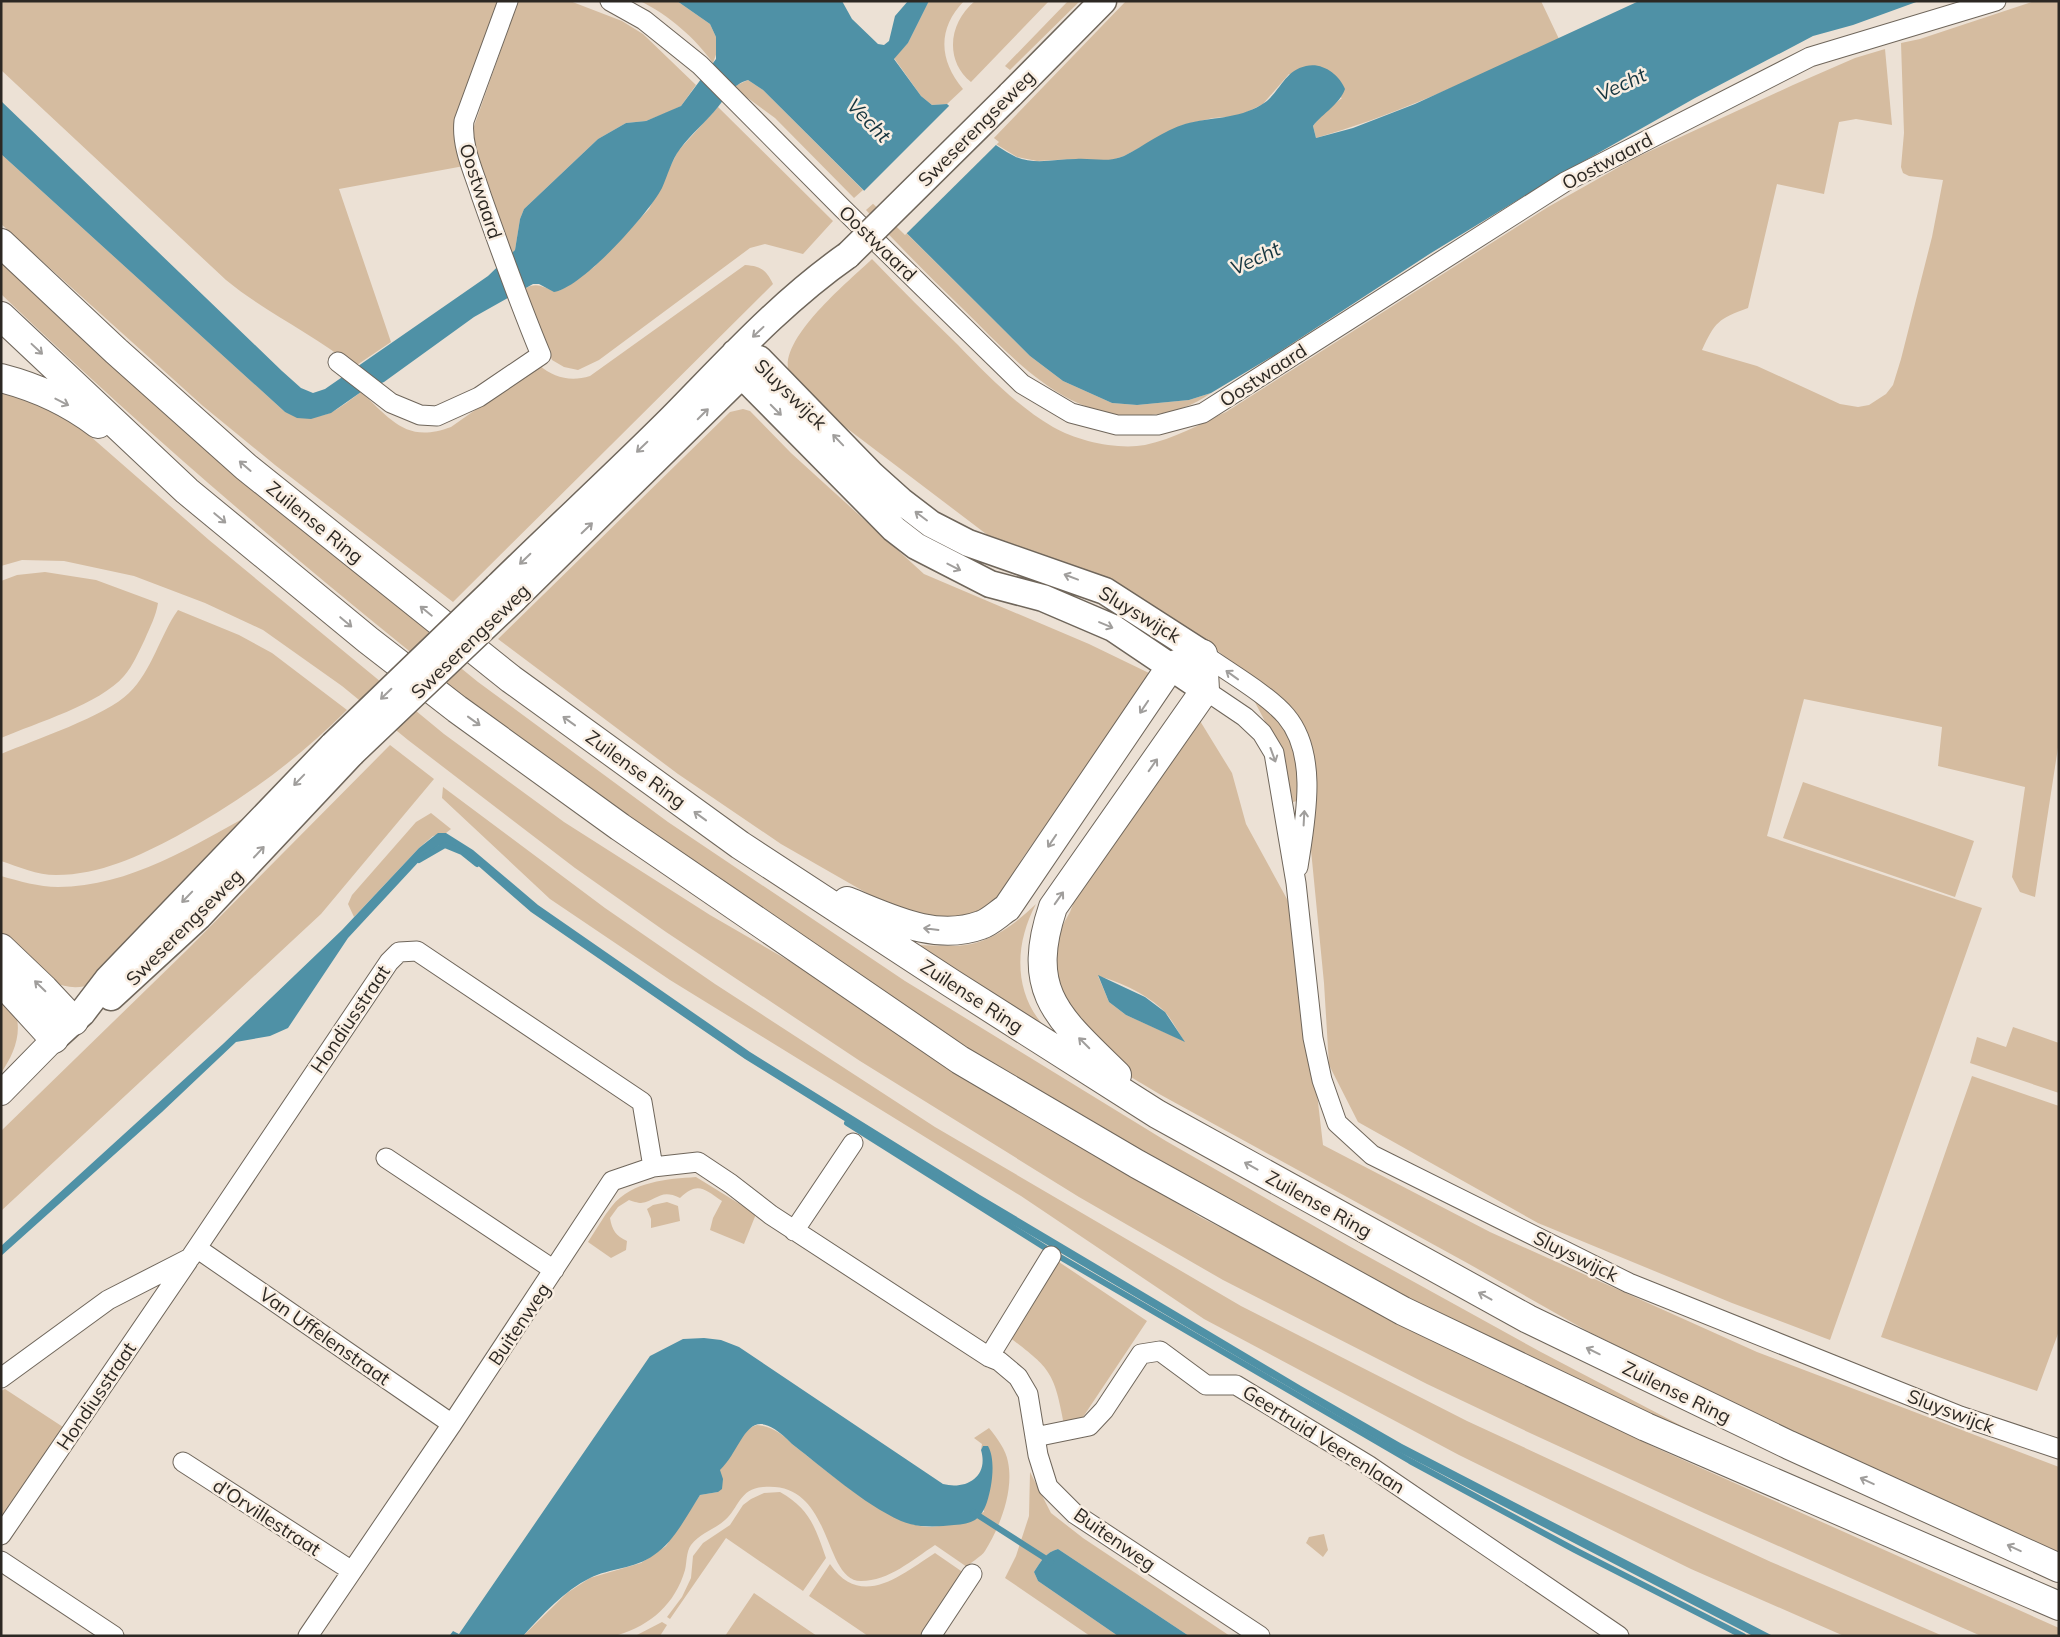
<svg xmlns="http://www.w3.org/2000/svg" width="2060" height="1637" font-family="Mulish,sans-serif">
	<rect width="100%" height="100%" fill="#ece1d5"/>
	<path fill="#d5bca0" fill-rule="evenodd" d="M 1,1 L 499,1 L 464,166 L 339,189 L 391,342 L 354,367 C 314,334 266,313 226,280 L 1,70 Z
		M 518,1 L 570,1 L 622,21 L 643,34 L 696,85 L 681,106 L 671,111 L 646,121 L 626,123 L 598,139 L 524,209 L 520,219 L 515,250 L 511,254 L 472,145 L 472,132 Z
		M 640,1 L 677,1 L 710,24 L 716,37 L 718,49 L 713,63 C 695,38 669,15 640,1 Z
		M 929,1 L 964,1 C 937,29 939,60 963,89 L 947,104 L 932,105 L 921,96 L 894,58 L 908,43 Z
		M 975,1 L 1049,1 L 971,82 C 944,60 949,22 975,1 Z
		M 1068,1 L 1080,1 L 1010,70 L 1005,66 Z
		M 1126,1 L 1541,1 L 1559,39 C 1479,76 1400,114 1316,138 L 1313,126 L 1323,113 L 1342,98 L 1289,74 L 1263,104 L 1239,116 L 1213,118 L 1183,125 L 1124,156 L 1109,161 L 1075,159 L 1037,161 L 1017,157 L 991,141 Z
		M 2035,1 L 2059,1 L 2059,741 L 2035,897 L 2020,892 L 2012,877 L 2025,787 L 1938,766 L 1942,727 L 1804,699 L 1767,836 L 1982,908 L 1830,1340 L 1732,1303 L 1538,1223 L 1358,1122 L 1329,1065 L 1324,983 L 1306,799 L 1293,802 L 1279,748 L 1236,666 L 1200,636 L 1177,624 L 1002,546 L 803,395 C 797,387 789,379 788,369 C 783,335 848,282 872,259 C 900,288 929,317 958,345 C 987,375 1017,406 1053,427 C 1077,441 1117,450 1145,445 C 1174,439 1200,424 1226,412 L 1548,207 L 1635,158 L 1793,85 L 1855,58 L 1885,49 L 1892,125 L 1856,119 L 1839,122 L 1824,194 L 1777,184 L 1748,308 C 1718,319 1715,322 1702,350 L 1757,366 L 1840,404 L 1858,407 L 1869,405 L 1886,394 L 1893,385 L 1901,359 L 1932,237 L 1943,180 L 1909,176 L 1903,173 L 1901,167 L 1904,133 L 1901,43 L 1920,39 Z
		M 748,80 L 763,90 L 863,190 L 854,198 L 775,118 L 733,87 Z
		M 718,107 L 833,221 L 803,254 L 765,244 L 750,248 L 599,360 L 578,370 L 564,367 L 552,360 L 524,289 C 540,280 543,290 559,291 L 594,267 L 649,209 L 678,151 Z
		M 1,154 L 285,412 C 324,422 330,415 361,392 C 391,419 406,444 451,427 L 539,365 C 554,378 571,382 590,376 L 745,265 C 761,266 766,270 773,284 L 453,602 L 275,465 L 203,406 L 1,224 Z
		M 875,202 L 1030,356 L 1063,381 L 1112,403 L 1137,405 L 1189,400 L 1211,393 C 1193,406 1174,412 1151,415 C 1069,424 1015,360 962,308 C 929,276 897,244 866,210 Z
		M 1,257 L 429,628 L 435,647 L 478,682 L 668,822 L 905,981 L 1166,1141 L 1349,1246 L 1539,1351 L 1735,1454 L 1556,1375 L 1206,1196 L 932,1028 L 635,822 L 417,664 L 408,650 C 268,537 131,419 1,294 Z
		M 1,388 L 10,388 L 74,422 L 209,540 L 444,734 L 564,822 L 710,915 L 791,962 L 1200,1217 L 1654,1447 L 2059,1628 L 2059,1636 L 1981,1636 L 1704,1513 L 1530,1433 L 1427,1384 L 1223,1280 L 1079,1197 L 860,1061 L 666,932 L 575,868 L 408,740 L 342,686 L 263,630 L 205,603 L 134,576 L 64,561 L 22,560 L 1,566 Z
		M 743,409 L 750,411 L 791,453 L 924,574 L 1089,644 L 1151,674 L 1022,859 L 1016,879 L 1004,896 L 963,921 L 905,915 L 781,844 L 678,774 L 498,639 L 730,412 Z
		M 45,572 L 96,580 L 158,603 C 156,616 150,627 145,639 C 139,651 133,666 124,676 C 100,704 36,723 1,738 L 1,581 L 17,575 Z
		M 178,610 L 239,635 L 272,653 L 347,710 C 296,761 241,801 177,836 C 139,856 100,875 56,875 C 37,875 19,867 1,861 L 1,754 C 34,740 106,716 129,693 C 152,671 160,635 178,610 Z
		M 1197,716 L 1232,773 L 1246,824 L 1293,910 L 1304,1043 L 1316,1085 L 1323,1145 L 1490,1232 L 1757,1352 L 2059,1467 L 2059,1552 L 1852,1462 L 1589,1332 L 1469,1264 L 1161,1095 L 1099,1058 L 1060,991 L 1054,971 L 1060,930 L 1070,912 L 1090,860 ZM 1098,976 C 1121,982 1148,995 1164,1011 C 1172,1019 1178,1032 1184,1041 L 1126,1015 L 1109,1002 Z
		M 390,745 L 434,779 L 321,914 L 1,1211 L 1,1131 L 188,949 Z
		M 1803,782 L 1974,841 L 1955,897 L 1783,838 Z
		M 443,787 L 605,908 L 715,984 L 935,1127 L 1241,1306 L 1467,1421 L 1771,1562 L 1943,1636 L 1844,1636 L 1691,1569 L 1459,1455 L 1204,1319 L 1021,1196 L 670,980 L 550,899 L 442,798 Z
		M 262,808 L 95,983 C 54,1000 26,961 1,934 L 1,876 C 19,881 39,887 58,887 C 132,887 199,842 262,808 Z
		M 431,813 L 451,829 L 446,833 L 433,836 L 419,848 L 354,917 L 348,904 L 352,895 L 416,822 Z
		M 1036,904 C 1015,943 1013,990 1043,1025 L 915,945 C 927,945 939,946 951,946 C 986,946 1012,927 1036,904 Z
		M 1,992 C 5,998 13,1006 15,1012 C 23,1033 13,1056 1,1073 Z
		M 2013,1027 L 2059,1043 L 2059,1093 L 1970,1063 L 1977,1037 L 2006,1047 Z
		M 1972,1076 L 2059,1106 L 2059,1331 L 2037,1391 L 1881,1337 Z
		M 696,1177 L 756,1214 L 744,1244 L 710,1230 L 713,1218 L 722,1201 C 704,1189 698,1181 680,1198 C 660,1188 657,1201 641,1203 C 638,1203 632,1201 629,1200 L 618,1207 L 610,1218 C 612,1230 616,1236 627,1241 L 626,1250 L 611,1258 L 588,1242 C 596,1230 603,1217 612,1206 C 632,1181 668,1179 696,1177 Z
		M 667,1202 L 678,1206 L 680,1221 L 651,1228 L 651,1219 L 647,1209 L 653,1205 Z
		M 1059,1262 L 1147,1321 L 1081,1420 L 1064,1424 C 1054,1372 1051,1369 1009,1337 Z
		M 5,1389 L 63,1427 L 1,1518 L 1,1391 Z
		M 757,1425 C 771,1426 783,1434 792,1444 C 824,1468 892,1529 932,1527 C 947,1526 969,1516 984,1512 L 983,1446 L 981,1450 L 982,1444 L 974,1438 L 989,1428 C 997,1438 1006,1450 1008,1462 C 1014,1491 1000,1527 985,1551 C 981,1557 972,1561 967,1567 L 935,1545 C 912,1560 889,1581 861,1581 C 822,1581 834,1480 763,1487 C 739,1489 739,1508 725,1520 C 714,1530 700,1533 691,1545 C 686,1552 687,1562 685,1570 C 675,1604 651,1625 618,1635 C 610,1637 599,1636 591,1636 C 569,1636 546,1636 523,1636 L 567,1593 L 590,1578 L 641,1563 L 666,1546 L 700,1495 L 718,1492 L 719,1470 C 734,1457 737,1431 757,1425 Z
		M 1030,1472 L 1051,1513 L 1083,1538 L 1230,1636 L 1189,1636 L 1058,1549 C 1046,1552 1041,1561 1034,1572 L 1038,1581 L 1118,1636 L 1090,1636 L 1005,1578 L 1016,1556 L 1029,1516 Z
		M 780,1492 C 810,1509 815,1527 826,1558 L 803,1591 L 726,1538 L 670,1619 L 667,1617 L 682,1597 L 691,1578 L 693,1556 L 703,1543 L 730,1525 L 743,1505 L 751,1499 L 764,1493 Z
		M 1324,1534 L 1328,1550 L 1323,1557 L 1306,1543 L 1309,1537 Z
		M 935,1553 L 964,1573 L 922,1636 L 868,1636 L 809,1596 L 830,1564 C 861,1610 901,1575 935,1553 Z
		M 754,1593 L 817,1636 L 725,1636 Z
		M 662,1622 L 667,1625 L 660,1636 L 635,1636 Z"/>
	<path fill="#4f91a6" d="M 677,1 L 842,1 L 852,19 L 878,44 L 884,45 L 889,41 L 895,16 L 908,1 L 929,1 L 908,43 L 894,59 L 921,96 L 932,105 L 947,104 C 968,122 991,145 1016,157 C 1035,165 1056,159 1076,159 C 1093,158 1108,163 1124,156 C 1144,146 1164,130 1185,124 C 1211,117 1238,119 1261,105 C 1280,94 1283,71 1306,66 C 1322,62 1339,74 1345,89 C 1340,104 1323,113 1313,126 L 1316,138 L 1353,128 L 1415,104 L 1639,1 L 1919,1 L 1853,25 L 1813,36 L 1695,98 L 1549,181 L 1431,253 L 1273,356 L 1211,393 L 1189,400 L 1137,405 L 1112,403 L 1063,381 L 1030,356 L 763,90 L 748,80 C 732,85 728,95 718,107 C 706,122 691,134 680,149 C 671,161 668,175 662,188 C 649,213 582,288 554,292 L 539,284 L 533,284 L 474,317 L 384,382 L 361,392 L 331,413 L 311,419 L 297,418 L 285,412 L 1,154 L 1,101 L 282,371 L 301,388 L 313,393 L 325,389 L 488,276 L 515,250 L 520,219 L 524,209 L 598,139 L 626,123 L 646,121 L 681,106 L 716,59 L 716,37 L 710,24 Z
		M 438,833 L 446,833 L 473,850 L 538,905 L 750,1052 L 980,1195 L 1301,1386 L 1402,1444 L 1773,1636 L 1753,1636 L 1399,1452 L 976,1203 L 745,1059 L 531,912 L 467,856 L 448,846 L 440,845 L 425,855 L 348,938 L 288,1028 L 270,1036 L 236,1042 L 162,1112 L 1,1256 L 1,1246 L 223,1044 L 342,930 L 419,848 Z
		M 1098,975 L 1145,997 L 1165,1012 L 1185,1042 L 1126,1015 L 1109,1002 Z
		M 704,1338 L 721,1340 L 739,1347 L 943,1484 C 966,1490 989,1477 981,1450 L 983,1446 L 988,1446 C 996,1460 992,1487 987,1502 C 981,1520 972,1524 954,1525 C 937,1527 917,1528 901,1521 C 862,1503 826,1470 792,1444 C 746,1396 745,1447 720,1470 L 723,1479 L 722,1489 L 718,1492 L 700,1495 C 687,1515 674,1542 654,1555 C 635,1569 610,1568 590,1578 C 564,1591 542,1615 523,1636 L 450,1635 L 453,1631 L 459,1634 L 650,1356 L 683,1339 Z
		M 1058,1549 L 1189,1636 L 1118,1636 L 1038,1581 L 1034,1572 C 1041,1561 1046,1552 1058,1549 Z"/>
	<path fill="#ece1d5" d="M 951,104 L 999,142 L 905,235 L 862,193 Z"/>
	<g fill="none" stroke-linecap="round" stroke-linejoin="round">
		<path stroke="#4f91a6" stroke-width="6" d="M 419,860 L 445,845 L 462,852 L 477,864
			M 847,1123 L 1055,1254 L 1410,1461 L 1575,1550 L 1743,1636
			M 973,1512 L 1051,1562"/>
		<defs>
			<path id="minor" d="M 610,1 L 644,20 L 700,65 L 842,208 L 1022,384 L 1071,413 L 1117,425 L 1158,425 L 1203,413 L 1565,182 L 1810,57 L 1996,1
				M 338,362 L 391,403 L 420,415 L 437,416 L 479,397 L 541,355 C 519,302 500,249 481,195 C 474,172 461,146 464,121 L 508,1
				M 1203,654 C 1228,672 1267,694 1286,716 C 1319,755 1305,821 1298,867
				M 1205,690 L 1245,717 L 1262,733 L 1274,753 L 1296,883 L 1313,1038 L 1322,1080 L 1337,1123 L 1372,1155 L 1629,1283 L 1960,1416 L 2059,1449
				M 386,1158 L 554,1270
				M 794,1231 L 853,1143
				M 198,1249 L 452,1424
				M 989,1357 L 1051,1256
				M 1,1378 L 108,1300 L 190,1258 L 389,962 L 399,952 L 417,951 L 642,1102 L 653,1167
				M 1035,1437 L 1089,1426 L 1104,1410 L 1141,1354 L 1160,1351 L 1206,1385 L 1236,1385 L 1368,1465 L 1619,1636
				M 183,1462 L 352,1571
				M 1,1535 L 188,1261
				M 1,1561 L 114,1636
				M 308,1636 L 452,1424 L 612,1181 L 653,1167 L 698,1162 L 731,1184 L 771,1215 L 989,1357 L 999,1361 L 1018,1377 L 1028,1394 L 1038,1455 L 1048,1487 L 1075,1514 L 1260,1636
				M 931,1636 L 972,1574"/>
			<path id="tertiary" d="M 1,1093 L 54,1039"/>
			<path id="secondary" d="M 1010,95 L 1103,1
				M 497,587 C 555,530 615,475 672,418 C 728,361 782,301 848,255
				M 514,599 L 754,363
				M 1203,654 L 1105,591 L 968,543 L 931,524 L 901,501 L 872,475 L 759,359 L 735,353 L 742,375 L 894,529 L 916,546 L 990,584 L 1043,598 L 1113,628 L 1205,690
				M 111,997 L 198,917 L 352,753
				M 58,1035 L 82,1013 L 108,979 L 333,745"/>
			<path id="primary" d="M 1,243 L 116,351 L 246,467 L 511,679 L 740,845 L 951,983 L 1157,1114 L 1528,1319 L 1789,1445 L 2059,1568
				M 1,316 L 187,491 L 368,640 L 457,709 L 620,827 L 960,1060 L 1137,1164 L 1403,1311 L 1646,1427 L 2059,1606
				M 1,378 C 36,387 69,402 98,424
				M 847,901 C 890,918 935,942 981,925 C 990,922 999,913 1007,908 L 1171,666 L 1203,654 L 1205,690 L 1053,907 C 1024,993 1059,1018 1117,1075
				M 1,948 L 44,989 L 74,1021
				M 1,981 L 54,1039"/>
		</defs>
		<use href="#minor" stroke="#6f665b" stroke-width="21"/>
		<use href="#tertiary" stroke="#6f665b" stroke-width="26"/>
		<use href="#secondary" stroke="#6f665b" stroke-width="29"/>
		<use href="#primary" stroke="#6f665b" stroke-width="30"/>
		<use href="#minor" stroke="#fff" stroke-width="19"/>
		<use href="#tertiary" stroke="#fff" stroke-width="24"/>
		<use href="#secondary" stroke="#fff" stroke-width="26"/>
		<use href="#primary" stroke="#fff" stroke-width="28"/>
		<defs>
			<path id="secondary-bridge" d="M 848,255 L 1010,95
				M 333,745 L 497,587
				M 352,753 L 514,599"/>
		</defs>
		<use href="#secondary-bridge" stroke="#6f665b" stroke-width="29" stroke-linecap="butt"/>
		<use href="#secondary-bridge" stroke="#fff" stroke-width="26"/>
	</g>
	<defs><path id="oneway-shaft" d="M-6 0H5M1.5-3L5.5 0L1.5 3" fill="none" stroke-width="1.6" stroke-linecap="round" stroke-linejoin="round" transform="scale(1.25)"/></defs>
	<g stroke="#a09e9c">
		<use href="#oneway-shaft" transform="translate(758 332) rotate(137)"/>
		<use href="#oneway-shaft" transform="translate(37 349) rotate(43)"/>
		<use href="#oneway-shaft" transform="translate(62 402) rotate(27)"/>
		<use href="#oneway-shaft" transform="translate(776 410) rotate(45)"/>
		<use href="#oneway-shaft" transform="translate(703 414) rotate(-45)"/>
		<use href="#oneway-shaft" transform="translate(838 440) rotate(-134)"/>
		<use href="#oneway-shaft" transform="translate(642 447) rotate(136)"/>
		<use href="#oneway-shaft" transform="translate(245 466) rotate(-139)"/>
		<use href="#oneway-shaft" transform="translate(921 516) rotate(-143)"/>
		<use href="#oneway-shaft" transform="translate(220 518) rotate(40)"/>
		<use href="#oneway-shaft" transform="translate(587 528) rotate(-44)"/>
		<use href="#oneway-shaft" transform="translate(525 559) rotate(136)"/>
		<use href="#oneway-shaft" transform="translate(954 567) rotate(27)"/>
		<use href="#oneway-shaft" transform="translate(1071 577) rotate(-159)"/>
		<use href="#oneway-shaft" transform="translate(426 611) rotate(-141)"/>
		<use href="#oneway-shaft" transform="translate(346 622) rotate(40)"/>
		<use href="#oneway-shaft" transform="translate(1106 625) rotate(23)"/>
		<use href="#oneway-shaft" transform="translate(1232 675) rotate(-144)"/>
		<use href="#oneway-shaft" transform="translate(386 694) rotate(136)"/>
		<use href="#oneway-shaft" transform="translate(1144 707) rotate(124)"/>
		<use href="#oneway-shaft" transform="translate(474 721) rotate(36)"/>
		<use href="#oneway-shaft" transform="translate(569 721) rotate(-144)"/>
		<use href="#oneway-shaft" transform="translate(1273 755) rotate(70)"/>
		<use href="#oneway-shaft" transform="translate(1153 765) rotate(-55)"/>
		<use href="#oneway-shaft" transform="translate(299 780) rotate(134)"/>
		<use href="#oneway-shaft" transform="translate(700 816) rotate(-144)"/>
		<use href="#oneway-shaft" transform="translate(1304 818) rotate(-87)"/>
		<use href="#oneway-shaft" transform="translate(1052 841) rotate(124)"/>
		<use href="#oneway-shaft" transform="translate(259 852) rotate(-47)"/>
		<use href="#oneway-shaft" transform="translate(187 897) rotate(134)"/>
		<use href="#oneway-shaft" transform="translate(1059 898) rotate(-55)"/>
		<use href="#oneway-shaft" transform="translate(931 929) rotate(-173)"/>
		<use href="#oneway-shaft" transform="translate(40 986) rotate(-136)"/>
		<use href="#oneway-shaft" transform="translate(1084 1043) rotate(-135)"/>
		<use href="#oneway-shaft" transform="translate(1251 1166) rotate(-151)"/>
		<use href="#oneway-shaft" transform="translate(1485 1296) rotate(-151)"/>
		<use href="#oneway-shaft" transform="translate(1593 1351) rotate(-154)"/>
		<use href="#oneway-shaft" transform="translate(1867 1481) rotate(-155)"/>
		<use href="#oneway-shaft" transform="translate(2014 1548) rotate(-155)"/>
	</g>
	<g text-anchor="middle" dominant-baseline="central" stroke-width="5" stroke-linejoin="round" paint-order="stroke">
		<g font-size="19" fill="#2c2823" stroke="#f9eee2">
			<text transform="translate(976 128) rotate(-45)">Sweserengseweg</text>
			<text transform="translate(1607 161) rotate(-28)">Oostwaard</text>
			<text transform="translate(481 191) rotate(72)">Oostwaard</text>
			<text transform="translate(878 243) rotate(44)">Oostwaard</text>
			<text transform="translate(1263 375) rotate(-33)">Oostwaard</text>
			<text transform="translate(791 394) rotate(44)">Sluyswijck</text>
			<text transform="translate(315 522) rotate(39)">Zuilense Ring</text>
			<text transform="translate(1140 614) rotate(31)">Sluyswijck</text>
			<text transform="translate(470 641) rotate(-44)">Sweserengseweg</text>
			<text transform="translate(636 769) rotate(36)">Zuilense Ring</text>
			<text transform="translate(184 927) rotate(-45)">Sweserengseweg</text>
			<text transform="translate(972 996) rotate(33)">Zuilense Ring</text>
			<text transform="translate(350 1019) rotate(-56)">Hondiusstraat</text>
			<text transform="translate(1319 1204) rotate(29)">Zuilense Ring</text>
			<text transform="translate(1576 1256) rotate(26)">Sluyswijck</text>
			<text transform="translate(519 1324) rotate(-56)">Buitenweg</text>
			<text transform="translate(325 1336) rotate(35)">Van Uffelenstraat</text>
			<text transform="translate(1677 1392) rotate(26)">Zuilense Ring</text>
			<text transform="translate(96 1396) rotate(-56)">Hondiusstraat</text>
			<text transform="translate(1951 1411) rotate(21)">Sluyswijck</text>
			<text transform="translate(1324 1439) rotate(32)">Geertruid Veerenlaan</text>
			<text transform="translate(267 1517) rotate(33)">d'Orvillestraat</text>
			<text transform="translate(1115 1539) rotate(35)">Buitenweg</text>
		</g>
		<g font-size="20" font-style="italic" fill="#15353f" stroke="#f9eee2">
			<text transform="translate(1621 84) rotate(-25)">Vecht</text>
			<text transform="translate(869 120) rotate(46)">Vecht</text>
			<text transform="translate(1255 258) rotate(-25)">Vecht</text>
		</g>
	</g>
	<rect width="2060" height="1637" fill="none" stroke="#2c2823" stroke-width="5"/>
</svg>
